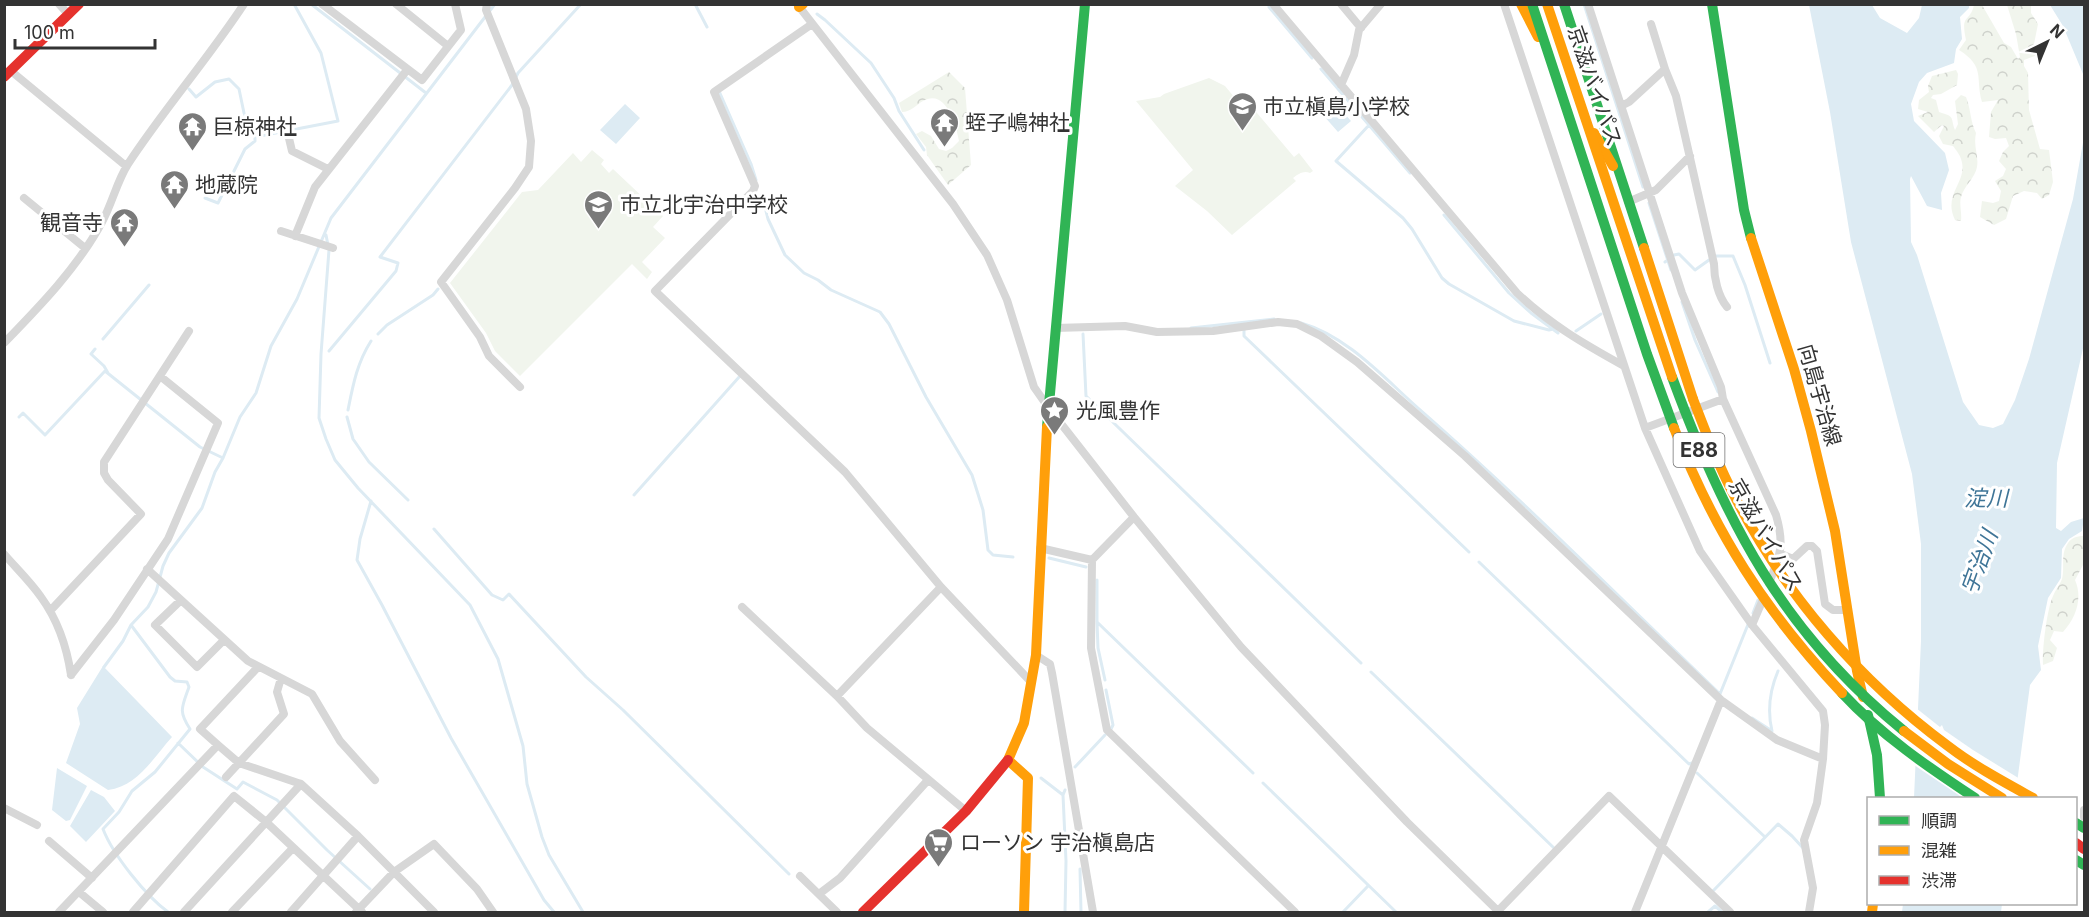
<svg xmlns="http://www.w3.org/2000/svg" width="2089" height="917" font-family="Inter,'Noto Sans JP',sans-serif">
	<defs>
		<pattern id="forest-crowns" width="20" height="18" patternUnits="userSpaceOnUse" patternTransform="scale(1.5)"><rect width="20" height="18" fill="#f1f5ed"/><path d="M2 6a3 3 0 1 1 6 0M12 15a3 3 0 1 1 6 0" fill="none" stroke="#cfd2cc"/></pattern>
	</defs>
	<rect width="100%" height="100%" fill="#fff"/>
	<path fill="#f1f5ed" d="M 1209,78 L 1225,86 L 1235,98 L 1241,94 L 1294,157 L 1299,153 L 1313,171 L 1310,173 C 1304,170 1298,174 1293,178 L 1296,181 L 1232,235 L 1207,211 L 1175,186 L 1193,170 L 1136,101 L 1160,97 L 1164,94 Z
		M 592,150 L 604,160 L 601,164 L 609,173 L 613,169 L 663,216 L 653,227 L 665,238 L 642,262 L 652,272 L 647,279 L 632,264 L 520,376 L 495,351 L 486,333 L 450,283 L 522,192 L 538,190 L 573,153 L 581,162 Z"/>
	<path fill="url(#forest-crowns)" d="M 1974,5 L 1982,5 L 2004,43 L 2011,47 L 2018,59 L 2020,57 L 2016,34 L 2007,5 L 2031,5 L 2031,13 L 2038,24 L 2034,44 L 2035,56 L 2024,60 L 2024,66 L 2028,73 L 2029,110 L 2040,149 L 2049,150 L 2053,182 L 2049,195 L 2042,199 L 2037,193 L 2024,191 L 2013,196 L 2006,219 L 1994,225 L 1980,217 L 1982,201 L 1993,203 L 1999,201 L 2001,191 L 1995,181 L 2003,176 L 2006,169 L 1999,161 L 2003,152 L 2009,146 L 2006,138 L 1995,139 L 1989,137 L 1991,112 L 1998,100 L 1982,102 C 1975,78 1986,67 1959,50 L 1966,40 C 1960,13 1970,23 1974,5 Z
		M 1956,70 L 1958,74 L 1957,85 L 1941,94 L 1933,95 L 1931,98 L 1936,100 L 1939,112 C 1956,117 1950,117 1955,130 L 1958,124 L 1955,101 L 1961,95 L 1966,97 C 1971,109 1970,121 1976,133 C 1973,147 1979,155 1977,167 C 1975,178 1964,186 1961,197 C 1959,204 1962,213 1961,221 L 1955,220 C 1942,193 1969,182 1961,159 C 1960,155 1956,150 1953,146 L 1943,144 L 1939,136 L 1944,126 L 1942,125 L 1934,132 L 1918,116 L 1928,112 L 1918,109 L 1919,100 L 1929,92 L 1928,86 L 1932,76 Z
		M 949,72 L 965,88 L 971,165 L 948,185 L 927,155 L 926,147 L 916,134 L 922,131 L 931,136 L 939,149 L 946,151 L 952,148 L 959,141 C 956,125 946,88 923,101 C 916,105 911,112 902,112 L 899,103 Z
		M 2084,536 L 2084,563 L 2075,580 C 2083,598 2076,618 2063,632 L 2054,631 L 2050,640 L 2057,648 L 2053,661 L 2043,665 C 2042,650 2047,609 2053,596 C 2055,590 2060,585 2062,579 C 2065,568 2060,554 2068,543 C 2072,537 2078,536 2084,536 Z"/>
	<path fill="#ddebf3" d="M 1809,5 L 1872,5 L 1880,18 L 1907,33 L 1919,18 L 1922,5 L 1969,5 L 1969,8 L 1960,17 L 1962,39 L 1956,49 L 1954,63 L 1927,73 L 1919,82 L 1911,104 L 1914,121 L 1945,153 L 1949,170 L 1941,193 L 1942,210 L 1927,206 L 1911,176 L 1910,179 L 1911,242 L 1917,255 L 1963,402 L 1979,425 L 1993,428 L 2003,424 L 2015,400 L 2029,359 L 2073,199 L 2084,137 L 2084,344 L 2057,463 L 2056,528 L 2061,531 L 2071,522 L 2084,518 L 2082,531 L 2069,539 L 2062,549 L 2061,578 L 2048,598 L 2038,646 L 2041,670 L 2030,685 L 2015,798 L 1914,798 L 1921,641 L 1921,544 L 1912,474 L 1851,242 L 1830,112 Z
		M 2050,5 L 2083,5 L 2084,99 L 2083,74 L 2063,26 Z
		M 1329,96 L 1351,121 L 1338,132 L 1316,107 Z
		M 625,104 L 640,118 L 616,144 L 600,130 Z
		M 103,666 L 172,737 C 153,758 138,786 108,790 L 66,763 L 80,724 L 77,708 Z
		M 57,768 L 87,786 L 70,820 L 66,821 L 52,810 Z
		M 91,790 L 104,797 L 115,811 L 86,842 L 70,826 Z
		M 1903,904 L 2002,904 L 2001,912 L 1902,912 Z"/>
	<path fill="#fff" d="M 1916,708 L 1940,727 L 1942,725 L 1944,730 L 1973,750 L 2020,779 L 2018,798 L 1963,798 L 1914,765 Z"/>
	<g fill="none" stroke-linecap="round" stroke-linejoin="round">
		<path stroke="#ddebf3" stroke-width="3" d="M 311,4 L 426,93
			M 695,4 L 707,27
			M 1584,4 L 1643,187
			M 1269,7 L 1312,58
			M 817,14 L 825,20 L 871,63 L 894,98 L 899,111 L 924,150
			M 1321,69 L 1410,173
			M 189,89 L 196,97 L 215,82 L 229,79 L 239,89 L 244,113 L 255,137 L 255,141 L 245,149 L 218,203 L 205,198
			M 719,91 L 751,164 L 756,180
			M 1369,125 L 1336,161 L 1403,218 L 1412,229 L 1442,278 L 1449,284 L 1514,321 L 1549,330 L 1553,329
			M 255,137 L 338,121 L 321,53 L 294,4
			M 762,195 L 768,219 L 785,255 L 804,273 L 818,280 L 831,290 L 880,312 L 889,324 L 926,397 L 972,475 L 983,510 L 988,550 L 993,555 L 1013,557
			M 1649,203 L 1671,270
			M 1444,215 L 1509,293 L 1531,313 L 1558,333
			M 326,235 L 329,250 L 321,354 L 319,418 L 326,439 L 335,460 L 358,488 L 470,605 L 498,659 L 523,746 L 527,784 L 542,837 L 549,855 L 583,912
			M 1716,256 L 1733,256 L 1745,285 L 1770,363
			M 1665,262 L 1674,255 L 1679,254 L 1695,270 L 1709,260
			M 1682,302 L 1695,340 L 1718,392
			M 1301,323 C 1347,336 1383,377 1418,408 C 1522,499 1620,598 1720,694
			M 1191,328 L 1274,319
			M 1244,330 L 1244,336 L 1469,552
			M 1576,331 L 1601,314
			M 378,334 L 387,325 L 433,295 L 438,289
			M 1083,334 L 1086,396 L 1361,663
			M 103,339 L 149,285
			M 95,349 L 91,354 L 104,366 L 108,373
			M 329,351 L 396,271 L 398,263 L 380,257 L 512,85 L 518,73 L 581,4
			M 348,410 C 353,385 357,363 371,341
			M 19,417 L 23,413 L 45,435 L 105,371 L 200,447 L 223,458
			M 347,417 L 353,439 L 369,462 L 408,500
			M 634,495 L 740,376
			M 371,501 L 360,539 L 357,560 L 382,605 L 451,738 L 544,900 L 554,912
			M 434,529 L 492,595 L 503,600 L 509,594 L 586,677 L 623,710 L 789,874
			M 1049,558 L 1086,567
			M 1479,562 L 1689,764 L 1692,763
			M 1097,580 L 1097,622 L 1253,773
			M 1753,613 L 1758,600
			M 1097,622 L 1098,648 L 1105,680
			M 104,667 L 123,641 L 131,625
			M 1371,672 L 1554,848
			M 1106,690 L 1113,725 L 1110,731
			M 1720,694 L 1749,622
			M 1752,718 L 1772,731 C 1767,710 1770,690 1778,671
			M 178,743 L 203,767 L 237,789 L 243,782 L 277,800 L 327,850 L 370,889
			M 1075,767 L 1105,735
			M 1697,773 L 1765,837
			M 1041,778 L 1063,795
			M 1263,783 L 1396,912
			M 1080,869 L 1081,912
			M 1713,891 L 1778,824 L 1792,836 L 1803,848
			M 168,912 C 146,896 113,855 103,829 L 119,812 L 132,791 L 155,772 L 190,729 C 178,711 182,707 189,687 L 187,682 L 175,681 L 170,677 L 131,625 L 148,607 L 156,592 L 163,566 L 169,553 L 202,508 L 215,472 L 223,458 L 240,417 L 256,393 L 271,346 L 297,299 L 331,218 L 495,4
			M 1065,912 L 1066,861 L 1063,795 L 1065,790
			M 1343,912 L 1368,886
			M 1708,912 L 1715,906 L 1722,912"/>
		<path stroke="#d7d7d7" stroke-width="8" d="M 59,4 L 69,15
			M 322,4 L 422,80 L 461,30 L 455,4
			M 396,4 L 448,46
			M 487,4 L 486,10 L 526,109 L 531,141 L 529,167 L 515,188 L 441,282 L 480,337 L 489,356 L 520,387
			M 797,4 L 953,204 L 987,255 L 1007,300 L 1034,387 L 1048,407 L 1134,517 L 1241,647 L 1407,822 L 1499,912
			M 1273,4 L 1517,293 C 1549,324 1586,345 1624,366
			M 1341,4 L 1361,28
			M 1504,4 L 1645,428 L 1700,551 L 1752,625 L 1823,711 L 1825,725 L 1823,759 L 1817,803 L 1804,840 L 1813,888 L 1809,912
			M 1588,4 L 1682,293 L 1721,387 L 1723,399 L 1776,515 C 1785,546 1780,555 1769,583
			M 812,24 L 714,92 L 755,186 L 753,191 L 655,291 L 845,472 L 941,587 L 1031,682
			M 1651,24 L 1665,69 L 1676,96 L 1714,264 C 1714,278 1718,296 1727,307
			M 11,71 L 126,166
			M 1341,85 L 1354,55 L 1359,30 L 1381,4
			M 1621,106 L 1629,102 L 1665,69
			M 288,134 L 292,151 L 328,169
			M 24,198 L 85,248
			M 1628,202 L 1656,190 L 1690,156
			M 281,231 L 333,248
			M 295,236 L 315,187 L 407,70
			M 1055,328 L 1125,326 L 1157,332 L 1213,331 L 1278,322 L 1297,324 L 1321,336 L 1357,362 L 1465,456 L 1721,700 L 1777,740 L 1823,759
			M 4,343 C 39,307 78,267 102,222 C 112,204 117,181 128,164 C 164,109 208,59 244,4
			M 1645,428 L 1723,399
			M 1040,548 L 1092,560 L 1134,517
			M 4,554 C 16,568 30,581 41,597 C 57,619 67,648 71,675
			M 1781,554 L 1793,559 L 1807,546 L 1812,546 L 1817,551 L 1825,604 L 1833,610 L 1847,610
			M 1092,560 L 1091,648 L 1107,730 L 1295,912
			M 147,569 L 248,661 L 312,694 L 340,741 L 375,780
			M 180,601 L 155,625 L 197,667 L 224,640
			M 742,607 L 837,696 L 867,728 L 966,811
			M 50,611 L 141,514 L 108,480 L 104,473 L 104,462 L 189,331
			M 1752,625 L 1764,597
			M 1036,655 L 1050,664 L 1052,673 L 1093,912
			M 71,675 L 114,620 L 168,539 L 218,423 L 160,376
			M 837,696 L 941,587
			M 218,745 L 200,729 L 258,667
			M 226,777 L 284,714 L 277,692 L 281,678
			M 4,808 L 37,825
			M 2084,817 L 2084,810
			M 49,841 L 92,878
			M 800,876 L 837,912
			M 79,892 L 103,912
			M 819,894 L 840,878 L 928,780
			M 59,912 L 218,745 L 239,763 L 301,784 L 358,836 L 394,872 L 356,912
			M 133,912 L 234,796 L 265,821 L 362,912
			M 184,912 L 301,784
			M 232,912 L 293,848
			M 291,912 L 358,836
			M 434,912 L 394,872 L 434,844 L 477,889 L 493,912
			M 1497,912 L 1609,796 L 1730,912
			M 1635,912 L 1721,700"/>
		<path stroke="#30b455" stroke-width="10" d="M 1564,4 L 1644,248
			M 1712,4 L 1744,210 L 1751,238
			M 1047,427 L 1085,4
			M 1868,715 L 1877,755 L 1880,798
			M 2076,823 L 2084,828
			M 2076,860 L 2084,865"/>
		<path stroke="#ff9f0a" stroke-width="10" d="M 1521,4 L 1538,37
			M 799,7 L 803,4
			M 1594,133 L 1613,166
			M 1751,238 L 1794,369 L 1811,431 L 1835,531 L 1857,671 L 1863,697
			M 1644,248 L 1693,399
			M 1024,912 L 1028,778 L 1008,760 L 1024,723 L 1036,655 L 1047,427
			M 1872,912 L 1873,904"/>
		<path stroke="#e5322d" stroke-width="10" d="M 4,77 L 79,4
			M 2076,843 L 2084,849
			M 863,912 L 966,811 L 1008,760"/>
		<path stroke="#30b455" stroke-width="10" d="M 1532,4 L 1647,354 L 1674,428
			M 1672,377 C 1725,521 1783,633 1904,731
			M 1842,693 C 1881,735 1928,767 1975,798"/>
		<path stroke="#ff9f0a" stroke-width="10" d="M 1547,4 L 1672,377
			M 1693,399 C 1706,433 1719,467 1736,499 C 1786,596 1860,681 1948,746 C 1974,766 2004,782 2033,798
			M 1674,428 C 1715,533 1765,611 1842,693
			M 1904,731 L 1948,764 L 2002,798"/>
	</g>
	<defs>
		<symbol id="school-pin" viewBox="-11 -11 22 30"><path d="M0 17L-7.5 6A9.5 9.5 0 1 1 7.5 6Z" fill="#7a7a7a" stroke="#fff"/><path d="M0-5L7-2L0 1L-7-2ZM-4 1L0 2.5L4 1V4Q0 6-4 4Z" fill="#fff"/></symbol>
		<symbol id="temple-pin" viewBox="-11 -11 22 30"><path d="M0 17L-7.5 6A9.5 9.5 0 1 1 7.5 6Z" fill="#7a7a7a" stroke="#fff"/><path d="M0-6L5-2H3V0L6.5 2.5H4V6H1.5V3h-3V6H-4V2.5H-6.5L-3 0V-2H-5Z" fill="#fff"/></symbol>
		<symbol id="sight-pin" viewBox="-11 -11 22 30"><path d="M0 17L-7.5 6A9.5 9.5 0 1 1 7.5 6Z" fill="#7a7a7a" stroke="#fff"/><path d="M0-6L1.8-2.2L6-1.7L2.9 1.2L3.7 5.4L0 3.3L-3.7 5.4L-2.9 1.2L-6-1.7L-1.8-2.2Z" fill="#fff"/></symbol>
		<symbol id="supermarket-pin" viewBox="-11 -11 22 30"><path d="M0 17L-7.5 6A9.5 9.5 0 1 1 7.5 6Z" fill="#7a7a7a" stroke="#fff"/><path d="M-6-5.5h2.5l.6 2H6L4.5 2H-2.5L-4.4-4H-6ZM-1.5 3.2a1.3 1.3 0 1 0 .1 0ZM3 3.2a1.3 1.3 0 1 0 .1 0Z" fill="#fff"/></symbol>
	</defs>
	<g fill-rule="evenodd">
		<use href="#school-pin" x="1226" y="90" width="33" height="45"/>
		<use href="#temple-pin" x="928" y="106" width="33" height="45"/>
		<use href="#temple-pin" x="176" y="110" width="33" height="45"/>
		<use href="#temple-pin" x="158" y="168" width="33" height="45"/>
		<use href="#school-pin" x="582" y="188" width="33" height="45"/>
		<use href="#temple-pin" x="108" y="206" width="33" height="45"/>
		<use href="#sight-pin" x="1038" y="394" width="33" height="45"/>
		<use href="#supermarket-pin" x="922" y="826" width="33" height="45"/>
	</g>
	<g text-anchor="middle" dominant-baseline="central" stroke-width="6" stroke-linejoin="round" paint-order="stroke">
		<rect fill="#fff" stroke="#707070" stroke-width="1.5" x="1673.5" y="433" width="51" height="34" rx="4.5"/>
		<g font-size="20" font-weight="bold" fill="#333">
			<text x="1699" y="450">E88</text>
		</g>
		<g font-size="21" fill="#333" stroke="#fff">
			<text transform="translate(1595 86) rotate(71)">京滋バイパス</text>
			<text transform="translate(1820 395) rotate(74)">向島宇治線</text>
			<text transform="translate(1766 535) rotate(60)">京滋バイパス</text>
		</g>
		<g font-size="21" fill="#333" stroke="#fff" text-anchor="start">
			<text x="1263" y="106">市立槇島小学校</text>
			<text x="965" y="122">蛭子嶋神社</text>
			<text x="213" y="126">巨椋神社</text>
			<text x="195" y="184">地蔵院</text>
			<text x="620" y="204">市立北宇治中学校</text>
			<text x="103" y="222" text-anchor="end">観音寺</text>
			<text x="1076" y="410">光風豊作</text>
			<text x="960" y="842">ローソン 宇治槇島店</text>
		</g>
		<g font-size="22" font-style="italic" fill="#3f7597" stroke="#fff">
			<text x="1986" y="498">淀川</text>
			<text transform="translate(1979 562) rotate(-70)">宇治川</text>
		</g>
	</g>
	<rect width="2089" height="917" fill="none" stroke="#333333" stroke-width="12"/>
	<rect x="1867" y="797" width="210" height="108" fill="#ffffff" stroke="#adadad" stroke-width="1.5"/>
	<rect x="1879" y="816" width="30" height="9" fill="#30b455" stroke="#adadad" stroke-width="1.5"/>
	<text x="1921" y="827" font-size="18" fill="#333333">順調</text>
	<rect x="1879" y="846" width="30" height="9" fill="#ff9f0a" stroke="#adadad" stroke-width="1.5"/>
	<text x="1921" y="857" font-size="18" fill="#333333">混雑</text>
	<rect x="1879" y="876" width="30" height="9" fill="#e5322d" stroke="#adadad" stroke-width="1.5"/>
	<text x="1921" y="887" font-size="18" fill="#333333">渋滞</text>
	<g transform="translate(2047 42) rotate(43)" stroke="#ffffff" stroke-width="4.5" paint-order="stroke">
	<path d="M0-4.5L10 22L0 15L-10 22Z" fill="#333333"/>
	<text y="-9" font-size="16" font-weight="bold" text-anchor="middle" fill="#333333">N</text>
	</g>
	<path d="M15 39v9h140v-9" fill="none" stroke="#333333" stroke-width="3"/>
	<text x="24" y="39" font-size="18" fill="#333333" stroke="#ffffff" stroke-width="4.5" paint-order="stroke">100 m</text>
</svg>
